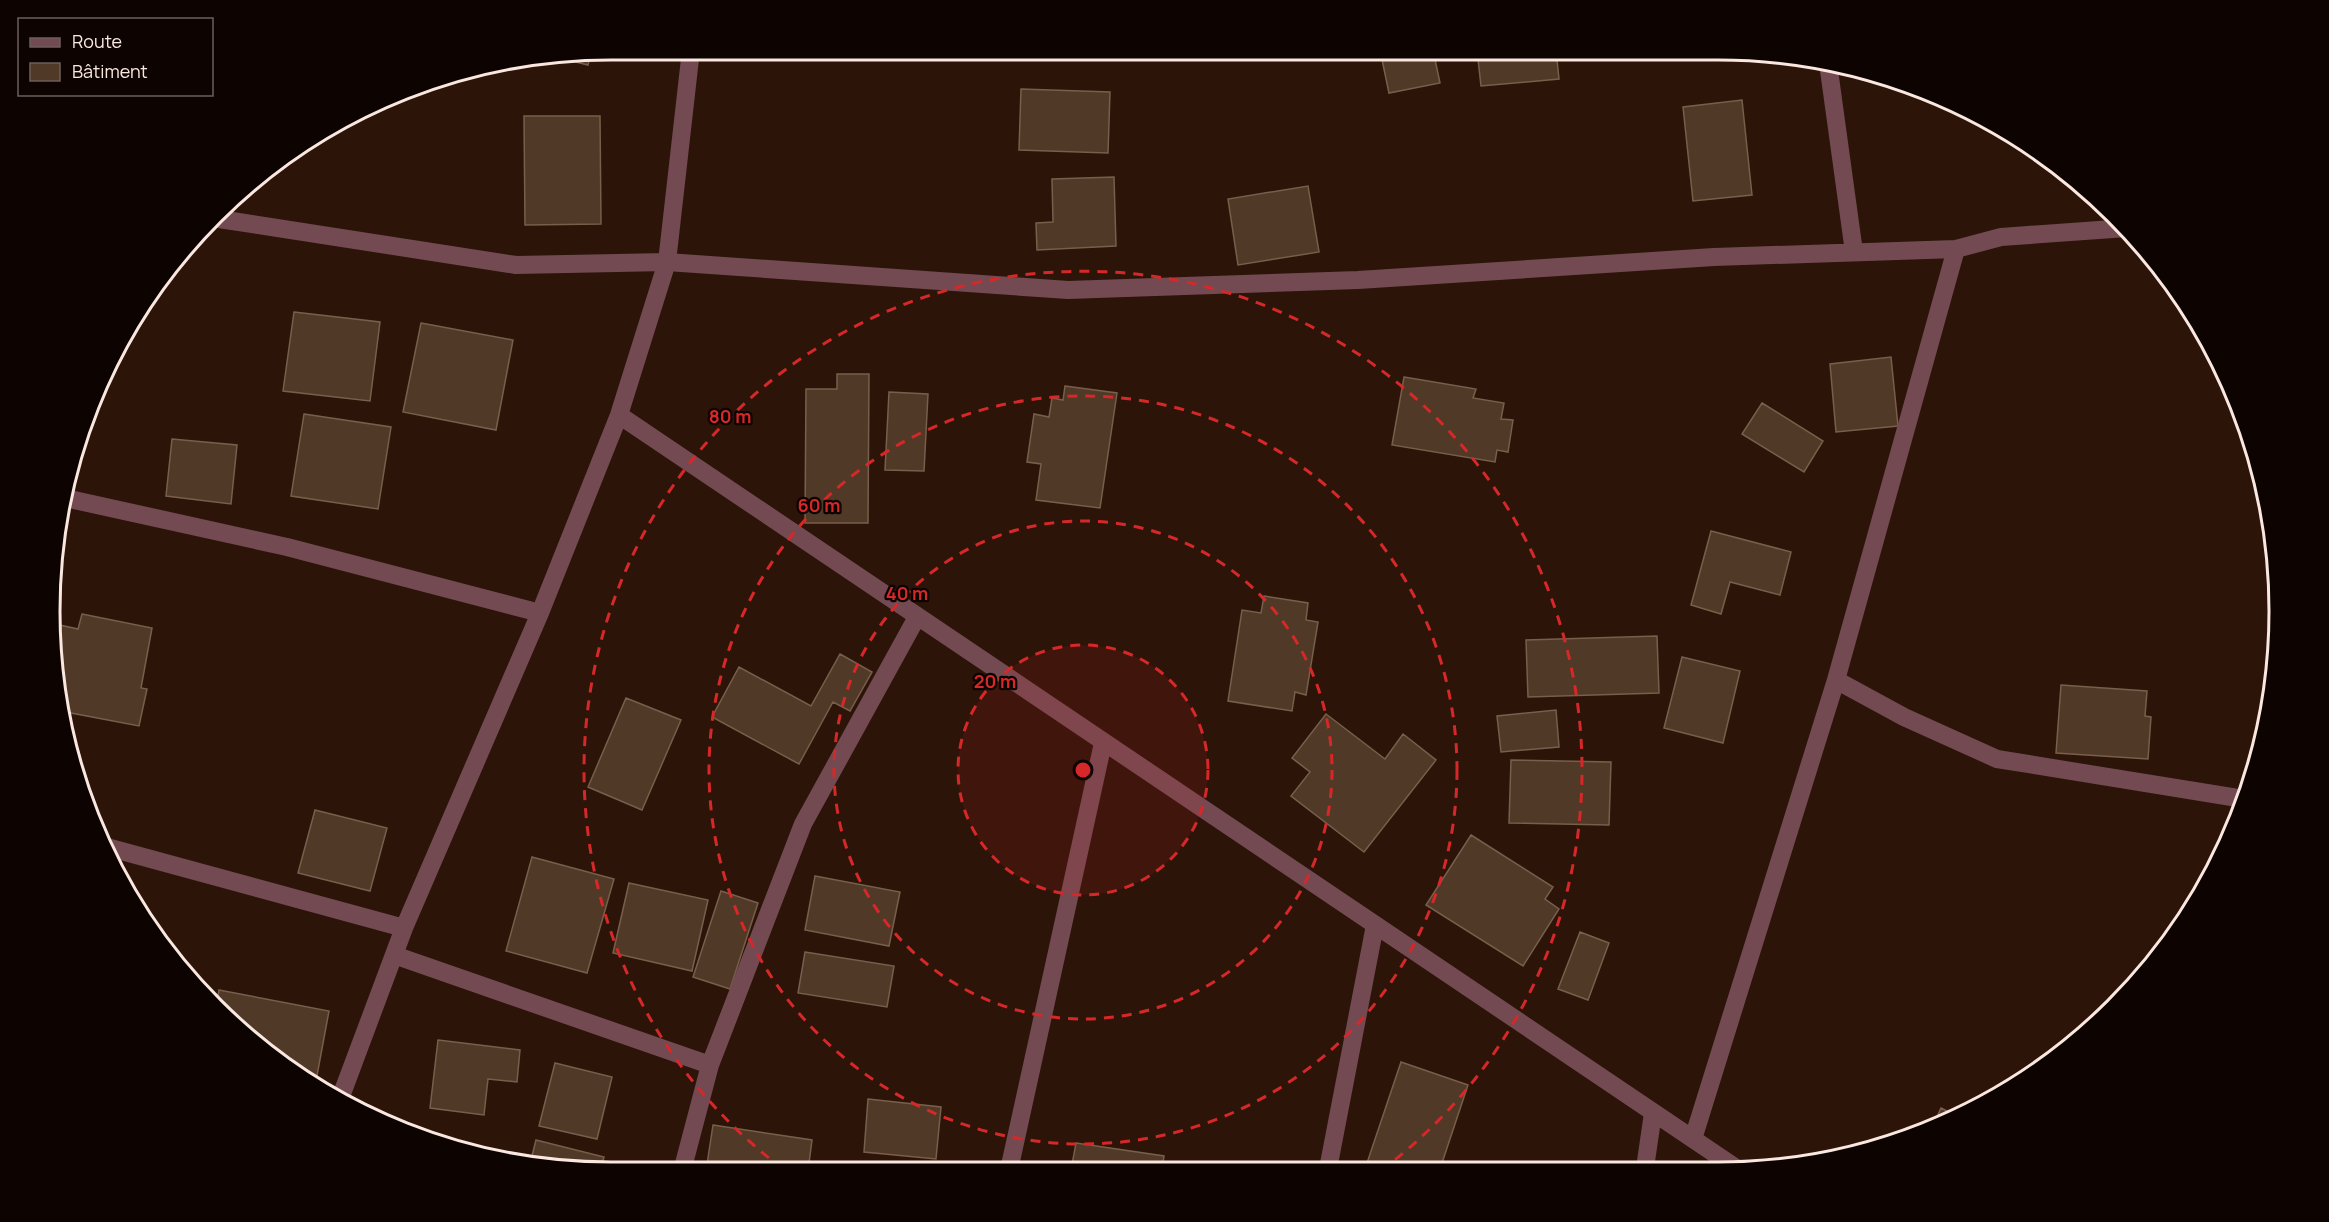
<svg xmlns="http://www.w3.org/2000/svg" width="2329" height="1222" font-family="Manrope,sans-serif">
	<rect width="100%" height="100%" fill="#2c1409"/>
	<path fill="#503926" stroke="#785f4b" stroke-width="1.5" d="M 1380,50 L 1433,50 L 1440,83 L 1389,93 Z
		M 1477,50 L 1556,50 L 1559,79 L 1481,86 Z
		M 591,53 L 588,65 L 560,58 Z
		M 1021,89 L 1110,92 L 1108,153 L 1019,150 Z
		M 1742,100 L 1752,195 L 1693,201 L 1683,107 Z
		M 524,116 L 600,116 L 601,224 L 525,225 Z
		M 1114,177 L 1116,246 L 1037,250 L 1036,223 L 1053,222 L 1052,179 Z
		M 1308,186 L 1319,252 L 1238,265 L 1228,199 Z
		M 294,312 L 380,322 L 370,401 L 283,391 Z
		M 421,323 L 513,340 L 496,430 L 403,412 Z
		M 1891,357 L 1898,426 L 1836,432 L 1830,364 Z
		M 837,374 L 869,374 L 868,523 L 805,523 L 806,389 L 837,389 Z
		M 1404,377 L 1476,389 L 1473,398 L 1504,403 L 1501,419 L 1513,420 L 1508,452 L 1497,450 L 1495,462 L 1392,445 Z
		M 1065,386 L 1117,393 L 1100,508 L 1036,500 L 1041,464 L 1027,462 L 1034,414 L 1049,417 L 1052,398 L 1063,400 Z
		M 889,392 L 928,394 L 924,471 L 885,470 Z
		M 1762,403 L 1823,441 L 1804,472 L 1742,434 Z
		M 304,414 L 391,427 L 378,509 L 291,496 Z
		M 172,439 L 237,445 L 231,504 L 166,496 Z
		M 1711,531 L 1791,552 L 1780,595 L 1730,582 L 1721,614 L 1691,605 Z
		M 1264,596 L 1308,603 L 1306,620 L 1318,622 L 1306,695 L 1295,692 L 1292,711 L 1228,701 L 1242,610 L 1261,613 Z
		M 82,614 L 152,628 L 141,688 L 147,689 L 139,726 L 66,712 L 51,641 L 55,624 L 78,629 Z
		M 1657,636 L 1659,693 L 1528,697 L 1526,640 Z
		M 840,654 L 872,672 L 850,711 L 833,702 L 799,764 L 712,717 L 739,667 L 811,706 Z
		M 1682,657 L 1740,671 L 1723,743 L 1664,728 Z
		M 2061,685 L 2147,691 L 2145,716 L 2151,717 L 2148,759 L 2056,753 Z
		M 626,698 L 681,720 L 642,810 L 588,787 Z
		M 1556,710 L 1559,747 L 1501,752 L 1497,716 Z
		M 1326,714 L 1385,759 L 1403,734 L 1436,760 L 1364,852 L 1291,796 L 1310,772 L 1292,758 Z
		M 1511,760 L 1611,762 L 1609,825 L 1509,823 Z
		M 315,810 L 387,828 L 370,891 L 298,873 Z
		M 1471,835 L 1553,887 L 1545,899 L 1559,909 L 1523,966 L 1426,905 Z
		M 532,857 L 614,879 L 587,973 L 506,951 Z
		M 815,876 L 900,892 L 889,946 L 805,930 Z
		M 629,883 L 708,900 L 692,971 L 613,953 Z
		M 721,891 L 758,903 L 730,989 L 693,977 Z
		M 1580,932 L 1609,943 L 1588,1000 L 1558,989 Z
		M 805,952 L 894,966 L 887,1007 L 798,993 Z
		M 219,990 L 329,1011 L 316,1081 L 216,1009 Z
		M 438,1040 L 520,1050 L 517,1082 L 488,1079 L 484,1115 L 430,1108 Z
		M 1401,1062 L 1468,1085 L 1440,1169 L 1365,1169 Z
		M 555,1063 L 612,1077 L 597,1139 L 539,1126 Z
		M 868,1099 L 941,1107 L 936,1159 L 864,1152 Z
		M 1941,1108 L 1957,1116 L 1931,1130 Z
		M 713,1125 L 812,1140 L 808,1171 L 706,1171 Z
		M 536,1140 L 604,1157 L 600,1171 L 575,1171 L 530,1164 Z
		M 1076,1143 L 1164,1156 L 1162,1170 L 1071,1170 Z"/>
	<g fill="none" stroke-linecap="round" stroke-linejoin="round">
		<path stroke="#734a52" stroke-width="18" d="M 1828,63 L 1854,252
			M 219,219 L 516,265 L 667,262 L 1068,290 L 1358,280 L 1714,257 L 1956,249 L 2001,237 L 2127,228
			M 619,415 L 1736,1168
			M 65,498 L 287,547 L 540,613
			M 1836,680 L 1904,717 L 1997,759 L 2244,799
			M 103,846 L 404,928
			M 394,955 L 710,1065
			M 340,1099 L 404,928 L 540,613 L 619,415 L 667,262 L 691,50
			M 1693,1139 L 1836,680 L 1956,249
			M 1645,1168 L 1653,1113
			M 1328,1169 L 1375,925
			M 1009,1170 L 1103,743
			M 682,1171 L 710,1065 L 803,824 L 917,617"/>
	</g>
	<circle cx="1083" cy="770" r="125" fill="#d62828" fill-opacity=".12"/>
	<g fill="none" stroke="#d62828" stroke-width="3" stroke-dasharray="10 8">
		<circle cx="1083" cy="770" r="125"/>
		<circle cx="1083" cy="770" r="249"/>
		<circle cx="1083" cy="770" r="374"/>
		<path d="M783 1169A499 499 0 1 1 1383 1169"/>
	</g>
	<path d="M0 0H2329V1222H0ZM611 60H1718A551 551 0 0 1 2269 611V611A551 551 0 0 1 1718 1162H611A551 551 0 0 1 60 611V611A551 551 0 0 1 611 60Z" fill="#0d0402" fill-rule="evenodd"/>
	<path fill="none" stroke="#fae8e0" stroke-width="3" d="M611 60H1718A551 551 0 0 1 2269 611V611A551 551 0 0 1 1718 1162H611A551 551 0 0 1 60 611V611A551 551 0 0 1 611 60Z"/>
	<circle cx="1083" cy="770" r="9" fill="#d62828" stroke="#0d0402" stroke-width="3"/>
	<g font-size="18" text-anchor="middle" font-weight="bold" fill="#d62828" stroke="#0d0402" stroke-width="4.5" stroke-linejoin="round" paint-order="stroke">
		<text x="730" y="423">80 m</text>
		<text x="819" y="512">60 m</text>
		<text x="907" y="600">40 m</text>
		<text x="995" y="688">20 m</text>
	</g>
	<rect x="18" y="18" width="195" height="78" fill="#0d0402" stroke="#6c5f5b" stroke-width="1.5"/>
	<rect x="30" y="38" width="30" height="9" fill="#734a52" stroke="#6c5f5b" stroke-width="1.5"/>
	<text x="72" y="48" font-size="18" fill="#fae8e0">Route</text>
	<rect x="30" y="63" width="30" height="18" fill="#503926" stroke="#6c5f5b" stroke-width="1.5"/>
	<text x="72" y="78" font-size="18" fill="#fae8e0">Bâtiment</text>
</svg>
